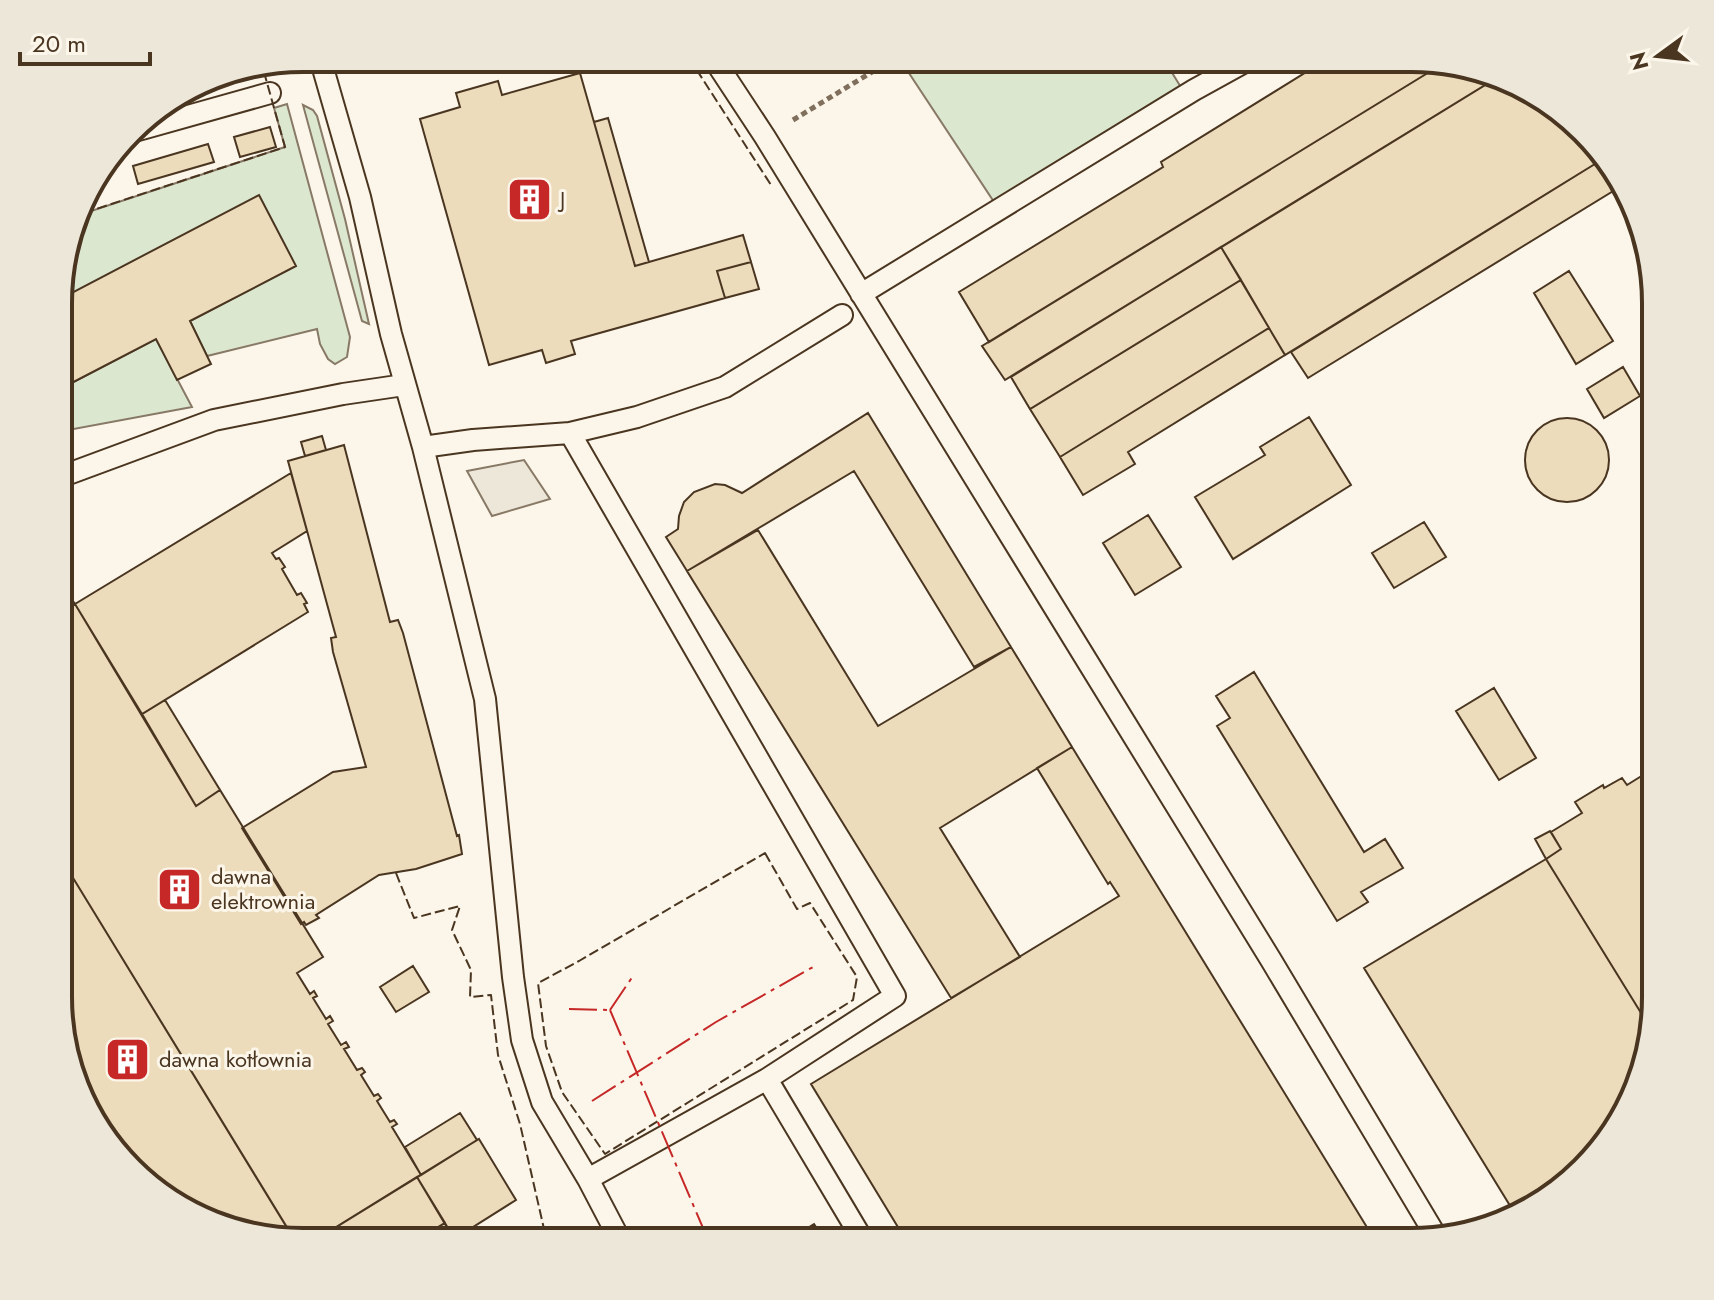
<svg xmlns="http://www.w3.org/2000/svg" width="1714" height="1300" font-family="Jost,sans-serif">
	<rect width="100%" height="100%" fill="#fbf6e9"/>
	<path fill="#dce7d0" stroke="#887966" stroke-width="2" d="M 920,58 L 1163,58 L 1182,89 L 1002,214 L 905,67 Z
		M 287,104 L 350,337 L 347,357 L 335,364 L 328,359 L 320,344 L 317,329 L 207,356 L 190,321 L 295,266 L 60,299 L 60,271 L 79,215 L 285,147 L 274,108 Z
		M 303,105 L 313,110 L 317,116 L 345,219 L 369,324 L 362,321 Z
		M 156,339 L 192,407 L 63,431 L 60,429 L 60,389 Z"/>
	<path fill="#ede7d9" stroke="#887966" stroke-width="2" d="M 524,460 L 550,499 L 492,516 L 467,471 Z"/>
	<path fill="#ecdcbc" stroke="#4a3520" stroke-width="2" d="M 1329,58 L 1426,59 L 1444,63 L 989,342 L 959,292 L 1163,167 L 1161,162 Z
		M 1444,63 L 1500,76 L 1005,380 L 982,346 Z
		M 580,73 L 635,266 L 743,235 L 751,262 L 717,271 L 725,298 L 571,341 L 575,354 L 546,363 L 542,350 L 489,365 L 420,119 L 460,107 L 456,93 L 498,81 L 502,95 Z
		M 1500,76 L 1572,119 L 1603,159 L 1285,355 L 1221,247 Z
		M 608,118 L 649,262 L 635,266 L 594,122 Z
		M 270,127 L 276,147 L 240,157 L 234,137 Z
		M 208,144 L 214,162 L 138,184 L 133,166 Z
		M 1603,159 L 1623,185 L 1308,378 L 1291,352 Z
		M 259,195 L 296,266 L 190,321 L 211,364 L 177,380 L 156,339 L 60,389 L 60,299 Z
		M 1221,247 L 1241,280 L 1030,409 L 1011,377 Z
		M 751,262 L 759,289 L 725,298 L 717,271 Z
		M 1569,271 L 1613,341 L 1576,364 L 1534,293 Z
		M 1241,280 L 1269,328 L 1060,457 L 1030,409 Z
		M 1269,328 L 1285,355 L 1128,452 L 1135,464 L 1083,495 L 1060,457 Z
		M 1623,367 L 1640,396 L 1604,418 L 1587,389 Z
		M 868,413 L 1011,647 L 974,667 L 854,471 L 687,571 L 666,537 L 678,529 L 679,516 L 684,502 L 694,492 L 715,484 L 725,485 L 742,493 Z
		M 1309,417 L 1351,485 L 1233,559 L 1195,497 L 1265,455 L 1260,447 Z
		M1525 460a42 42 0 1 1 84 0a42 42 0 1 1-84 0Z
		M 322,436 L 326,450 L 305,456 L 301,442 Z
		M 344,445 L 390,622 L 398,620 L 403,633 L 457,836 L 459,835 L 462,854 L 416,869 L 379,875 L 316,915 L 319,918 L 306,925 L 304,922 L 301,924 L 242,828 L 333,772 L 366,767 L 333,652 L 331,638 L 336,637 L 288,461 Z
		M 291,473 L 307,531 L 272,553 L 276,559 L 279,558 L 285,567 L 282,569 L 297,595 L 301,593 L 307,603 L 304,604 L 308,612 L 142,714 L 75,604 Z
		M 1148,515 L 1181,567 L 1135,595 L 1103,543 Z
		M 1424,522 L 1446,557 L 1394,588 L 1372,553 Z
		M 758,530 L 878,726 L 1011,647 L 1072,747 L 940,828 L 1020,957 L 951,998 L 687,571 Z
		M 59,581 L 75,604 L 59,614 Z
		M 75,604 L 196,806 L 220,790 L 323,957 L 297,973 L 310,994 L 314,991 L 317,996 L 313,998 L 326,1019 L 330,1016 L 333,1021 L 328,1024 L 341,1045 L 346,1042 L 349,1047 L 344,1049 L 357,1070 L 362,1068 L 365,1072 L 361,1075 L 374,1096 L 378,1094 L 381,1098 L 377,1101 L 390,1122 L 394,1120 L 397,1124 L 392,1127 L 421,1175 L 312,1242 L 296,1242 L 59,855 L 59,614 Z
		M 1254,672 L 1364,852 L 1385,839 L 1403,868 L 1361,892 L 1368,902 L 1337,921 L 1217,726 L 1230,718 L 1216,696 Z
		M 1494,688 L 1536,758 L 1499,780 L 1456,711 Z
		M 165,700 L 220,790 L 196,806 L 142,714 Z
		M 1072,747 L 1153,879 L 1376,1242 L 1097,1242 L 1093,1235 L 1082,1242 L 907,1242 L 811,1084 L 1119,896 L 1110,882 L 1108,884 L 1037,768 Z
		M 1656,767 L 1655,1013 L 1646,1021 L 1546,859 L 1561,849 L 1551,832 L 1582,813 L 1575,802 L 1603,785 L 1604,788 L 1622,778 L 1627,785 Z
		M 1550,831 L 1561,849 L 1546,859 L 1535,839 Z
		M 59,855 L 289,1231 L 276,1239 L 210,1224 L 142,1181 L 83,1106 L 59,1013 Z
		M 1546,859 L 1646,1021 L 1655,1016 L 1637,1091 L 1595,1158 L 1517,1217 L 1364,968 Z
		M 413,966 L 429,992 L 396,1012 L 380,987 Z
		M 460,1113 L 477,1140 L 421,1175 L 405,1147 Z
		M 479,1139 L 516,1200 L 454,1239 L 417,1177 Z
		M 417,1177 L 445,1223 L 414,1242 L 312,1242 Z
		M 445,1223 L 456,1242 L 413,1242 Z
		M 814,1224 L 826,1242 L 785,1242 Z"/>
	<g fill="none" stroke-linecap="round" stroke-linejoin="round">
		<defs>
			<path id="lane" d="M 320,58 L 360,197 L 391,334 L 423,447 L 485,699 L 513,977 L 522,1040 L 542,1102 L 588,1179 L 621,1242
				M 713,58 L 765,137 L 1271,960 L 1436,1236
				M 131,132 L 270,93
				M 861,294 L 1194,90 L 1252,58
				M 570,433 L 895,996 L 767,1079 L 864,1242
				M 423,447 L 473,440 L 570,433 L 637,417 L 725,387 L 842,315
				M 60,477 L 214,420 L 343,394 L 404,385
				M 588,1179 L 767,1079"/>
		</defs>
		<use href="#lane" stroke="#4a3520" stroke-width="24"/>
		<path stroke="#7f6f5c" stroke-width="5" stroke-dasharray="6 4" stroke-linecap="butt" d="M 793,120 L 895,58"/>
		<use href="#lane" stroke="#fbf6e9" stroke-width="20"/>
		<path stroke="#4a3520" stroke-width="2" stroke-dasharray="10 4" stroke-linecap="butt" d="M 689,58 L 771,185
			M 84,213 L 285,147 L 262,65
			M 765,853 L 797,909 L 810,903 L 857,977 L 853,1000 L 605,1154 L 562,1092 L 546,1046 L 538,983 L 579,961 Z
			M 396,873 L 414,918 L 460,906 L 452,930 L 471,970 L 470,997 L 491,995 L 498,1055 L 520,1124 L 547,1242"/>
		<path stroke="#c62828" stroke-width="2" stroke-dasharray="28 6 4 6" stroke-linecap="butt" d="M 569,1009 L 610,1010
			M 610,1010 L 709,1242
			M 610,1010 L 633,976
			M 592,1101 L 716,1022 L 813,967"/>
	</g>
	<defs>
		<symbol id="building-square" viewBox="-11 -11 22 22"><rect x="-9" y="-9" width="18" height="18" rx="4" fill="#c62828" stroke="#fbf6e9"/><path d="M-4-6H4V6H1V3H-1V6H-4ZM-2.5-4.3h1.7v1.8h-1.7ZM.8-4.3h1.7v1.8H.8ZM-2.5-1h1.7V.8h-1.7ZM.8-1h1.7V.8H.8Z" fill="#fff"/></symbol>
	</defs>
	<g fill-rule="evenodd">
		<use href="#building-square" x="504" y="174" width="51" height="51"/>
		<use href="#building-square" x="154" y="864" width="51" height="51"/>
		<use href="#building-square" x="102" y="1034" width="51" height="51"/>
	</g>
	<g text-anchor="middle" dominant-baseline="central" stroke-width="6" stroke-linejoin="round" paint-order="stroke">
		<g font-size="22" fill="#4a3520" stroke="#fbf6e9" text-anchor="start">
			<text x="560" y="199">J</text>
			<text x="211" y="876">dawna<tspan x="211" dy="25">elektrownia</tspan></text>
			<text x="159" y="1059">dawna kotłownia</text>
		</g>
	</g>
	<path d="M0 0H1714V1300H0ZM303 72H1411A231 231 0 0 1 1642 303V997A231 231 0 0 1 1411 1228H303A231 231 0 0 1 72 997V303A231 231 0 0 1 303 72Z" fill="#ede7d9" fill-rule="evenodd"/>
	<path fill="none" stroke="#4a3520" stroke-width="4" d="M303 72H1411A231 231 0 0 1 1642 303V997A231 231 0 0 1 1411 1228H303A231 231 0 0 1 72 997V303A231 231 0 0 1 303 72Z"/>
	<g transform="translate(1658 56) rotate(255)" stroke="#fbf6e9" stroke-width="6" paint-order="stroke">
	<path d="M0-6L14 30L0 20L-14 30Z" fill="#4a3520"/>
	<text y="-12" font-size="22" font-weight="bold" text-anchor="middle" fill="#4a3520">N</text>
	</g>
	<path d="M20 52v12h130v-12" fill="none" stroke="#4a3520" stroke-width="4"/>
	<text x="32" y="52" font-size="24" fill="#4a3520" stroke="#fbf6e9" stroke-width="6" paint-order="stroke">20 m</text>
</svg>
